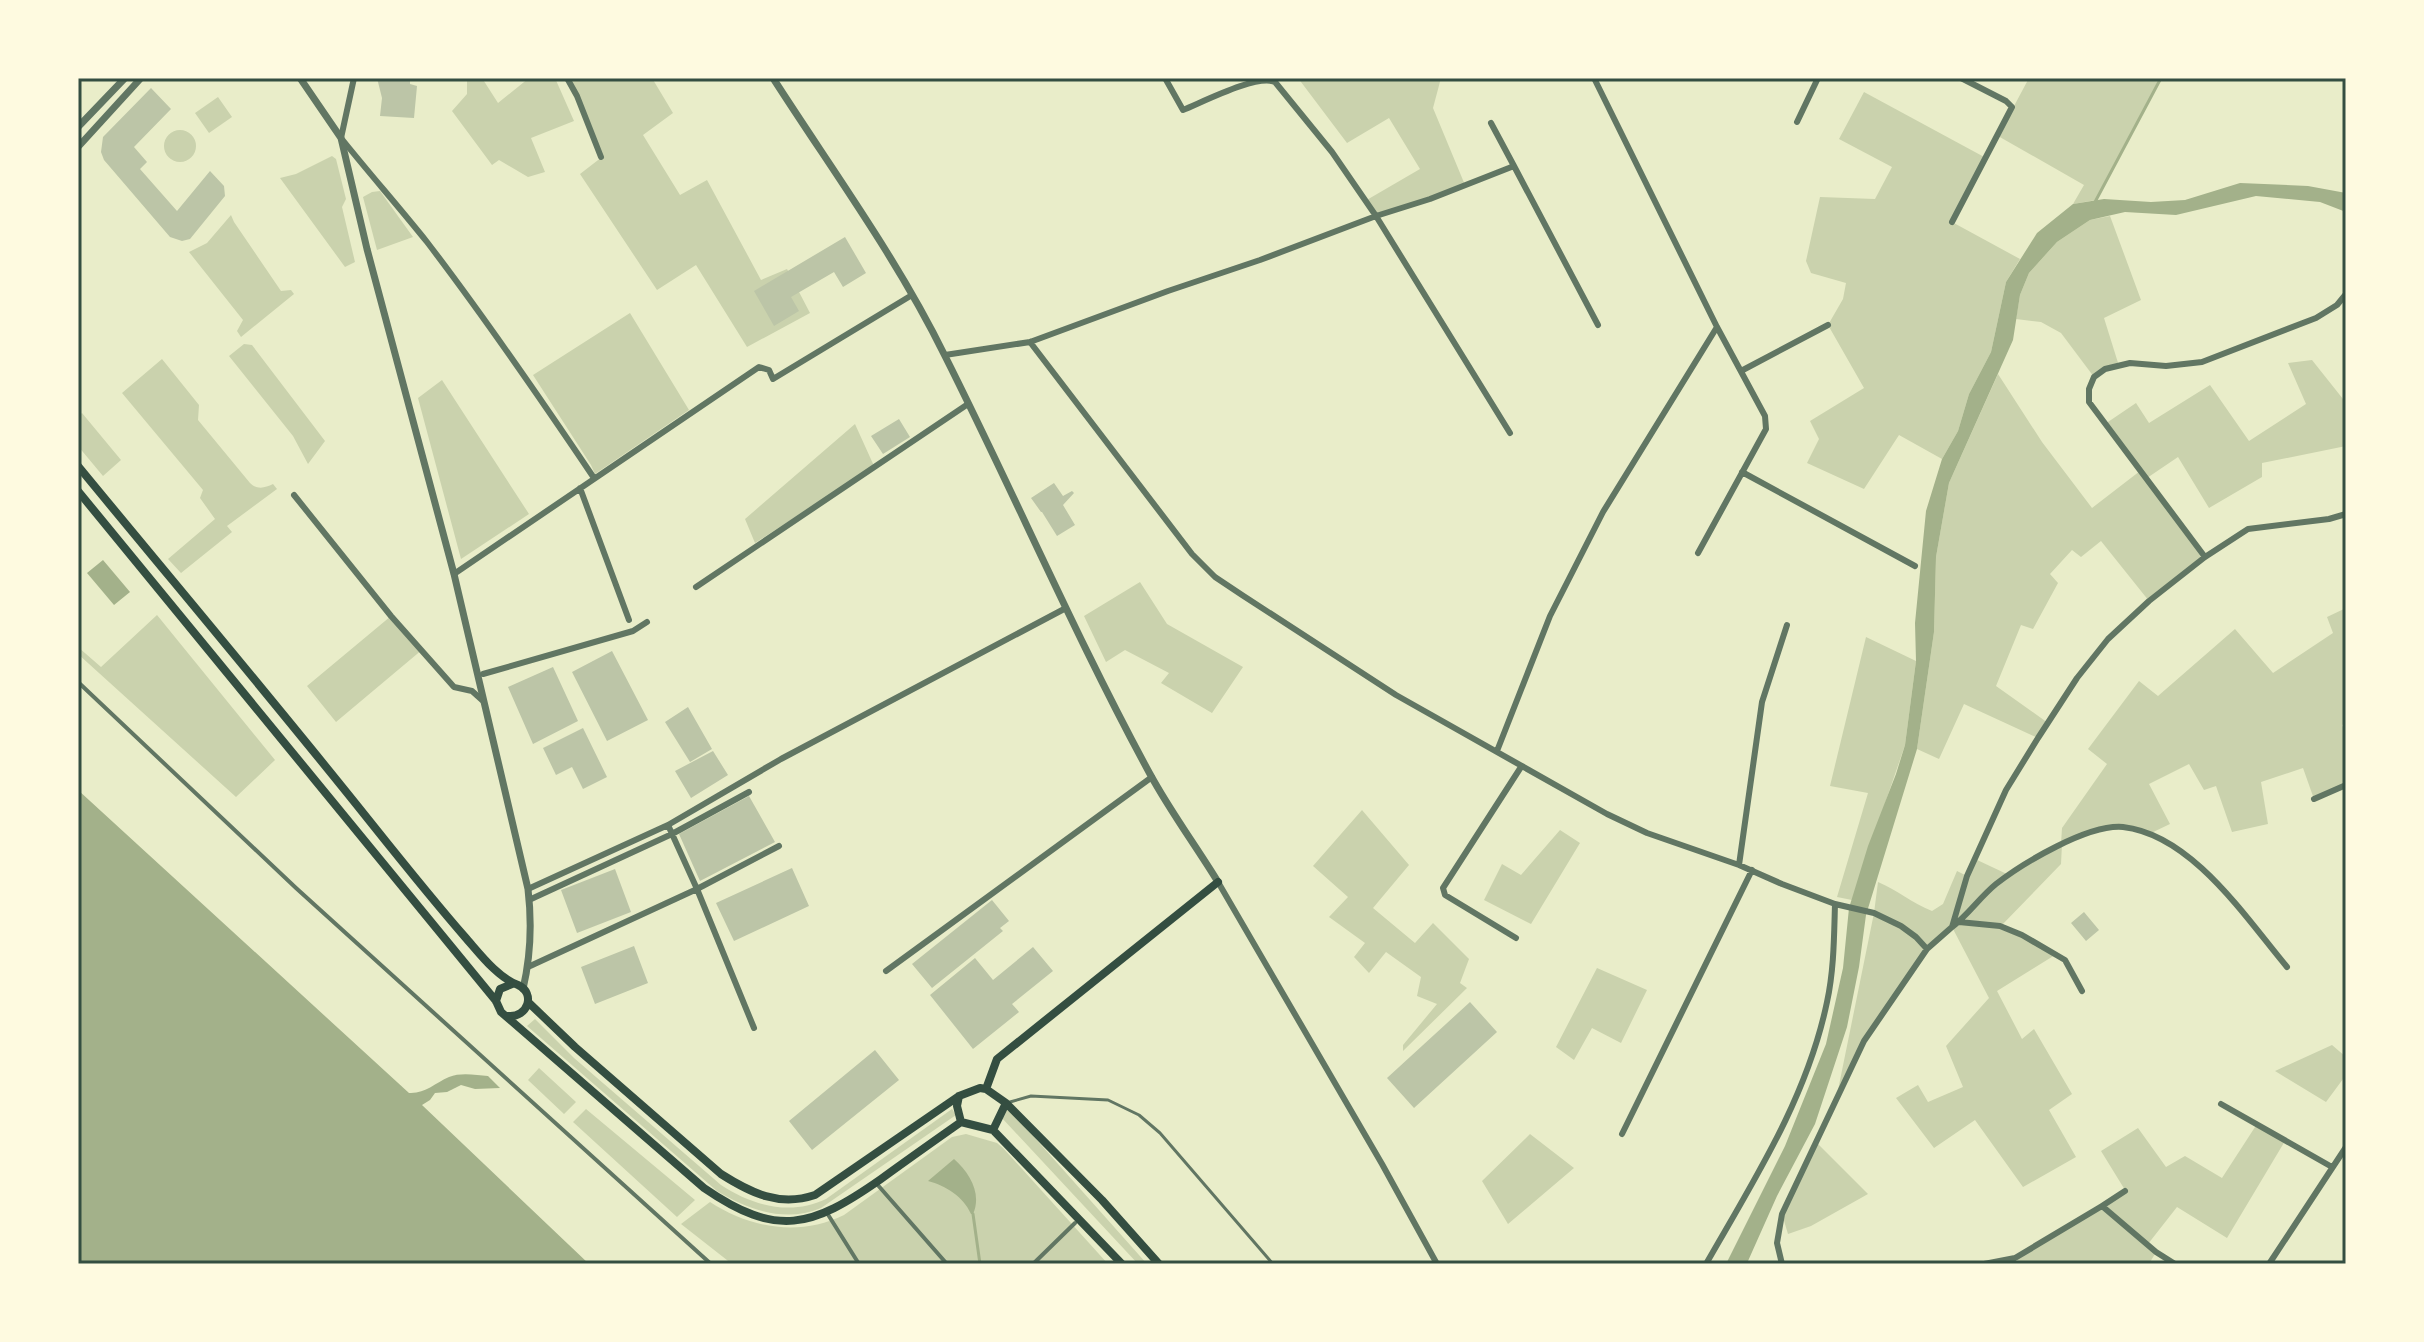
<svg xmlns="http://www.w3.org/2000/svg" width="2424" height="1342" font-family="'Sofia Sans Condensed',sans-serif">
	<rect width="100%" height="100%" fill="#e9edc9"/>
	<path fill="#cad2ad" d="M 467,78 L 482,78 L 498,103 L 529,78 L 555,78 L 574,121 L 531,138 L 545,172 L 528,177 L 499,160 L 492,165 L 452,111 L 467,94 Z
		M 567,78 L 652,78 L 673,113 L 643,135 L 680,195 L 707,180 L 761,280 L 787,269 L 810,313 L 747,347 L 696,265 L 657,290 L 580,174 L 602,157 Z
		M 1298,78 L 1441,78 L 1433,108 L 1465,185 L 1376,216 L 1365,201 L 1420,169 L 1389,118 L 1347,143 Z
		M 2029,78 L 2161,78 L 2096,200 L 2073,204 L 2084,185 L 1998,136 Z
		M 1864,92 L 1986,158 L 1952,222 L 2020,259 L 2006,282 L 1991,352 L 1969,394 L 1958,431 L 1942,459 L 1899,435 L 1864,489 L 1807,463 L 1819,439 L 1810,421 L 1864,388 L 1828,325 L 1843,299 L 1846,283 L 1811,273 L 1806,261 L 1820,197 L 1875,199 L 1892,167 L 1839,139 Z
		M 218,97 L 232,117 L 209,133 L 195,113 Z
		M164 146a16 16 0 1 1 32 0a16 16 0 1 1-32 0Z
		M 332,156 L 336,159 L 346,199 L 342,207 L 355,262 L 345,267 L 280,178 L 296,174 Z
		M 380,191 L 413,237 L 377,250 L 363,197 L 372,192 Z
		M 231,215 L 234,222 L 281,291 L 291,290 L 294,294 L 241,337 L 237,331 L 243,320 L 189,252 L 207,243 Z
		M 2110,216 L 2141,300 L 2104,318 L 2119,366 L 2094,377 L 2061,333 L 2041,322 L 2016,319 L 2020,295 L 2029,273 L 2057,242 L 2090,220 Z
		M 630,313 L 689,410 L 595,474 L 591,465 L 533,375 Z
		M 244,344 L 252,345 L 325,441 L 308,464 L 293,436 L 229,356 Z
		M 162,359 L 199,405 L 198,420 L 250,483 C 257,490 265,488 273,484 L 277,489 L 227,526 L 232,532 L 181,573 L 168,559 L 215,519 L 200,498 L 203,490 L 122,393 Z
		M 2312,360 L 2343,399 L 2346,446 L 2262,463 L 2262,477 L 2209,508 L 2178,457 L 2147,478 L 2205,557 L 2149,601 L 2101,541 L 2081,557 L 2072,550 L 2050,574 L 2058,583 L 2033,629 L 2021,625 L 1996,686 L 2048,723 L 2038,738 L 1964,704 L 1939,759 L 1917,749 L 1934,632 L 1936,557 L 1949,483 L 1998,374 L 2042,442 L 2092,508 L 2140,471 L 2105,424 L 2136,403 L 2149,423 L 2210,385 L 2249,441 L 2306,404 L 2288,363 Z
		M 442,380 L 529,514 L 461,559 L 418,398 Z
		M 82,413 L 121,460 L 103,476 L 78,446 L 78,416 Z
		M 855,424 L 874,466 L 755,543 L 745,519 Z
		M 1140,582 L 1167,624 L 1243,667 L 1212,713 L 1161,683 L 1169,673 L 1125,650 L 1106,662 L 1084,616 Z
		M 2346,608 L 2346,723 L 2342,725 L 2346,733 L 2346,785 L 2314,799 L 2303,768 L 2261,782 L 2268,824 L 2232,832 L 2216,786 L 2204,790 L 2189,764 L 2149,784 L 2170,824 L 2149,834 C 2108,823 2100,829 2062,844 L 2061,864 L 2001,926 L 2055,955 L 1997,991 L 2022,1039 L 2034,1029 L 2072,1094 L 2049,1110 L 2076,1157 L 2023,1187 L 1975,1120 L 1934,1148 L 1896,1098 L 1918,1085 L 1928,1102 L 1963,1087 L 1946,1046 L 1989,998 L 1952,927 L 1927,949 L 1864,1041 L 1836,1100 L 1874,913 L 1878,882 C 1897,890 1912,903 1932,911 L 1943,904 L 1957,871 L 1967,876 L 1975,859 L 2009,875 L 2061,844 L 2062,828 L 2107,764 L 2088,749 L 2139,681 L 2158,696 L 2235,629 L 2273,673 L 2333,633 L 2327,617 Z
		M 157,615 L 275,760 L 236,797 L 78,654 L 78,647 L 101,667 Z
		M 391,616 L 423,649 L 336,722 L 307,686 Z
		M 1866,637 L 1916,661 L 1905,745 L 1852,900 L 1837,897 L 1868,793 L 1830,786 Z
		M 1362,810 L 1409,865 L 1373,908 L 1415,943 L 1433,923 L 1469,959 L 1460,983 L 1467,988 L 1403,1051 L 1403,1045 L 1437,1004 L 1417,996 L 1421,977 L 1386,952 L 1369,973 L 1354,957 L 1365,943 L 1329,917 L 1348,897 L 1313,866 Z
		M 1560,830 L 1580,843 L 1531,924 L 1484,900 L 1502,864 L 1521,875 Z
		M 1597,968 L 1647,990 L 1621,1043 L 1592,1028 L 1574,1060 L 1556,1047 Z
		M 535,1019 L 574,1058 L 721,1185 C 753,1206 791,1216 826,1199 L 952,1109 L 956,1115 L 821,1208 C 786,1223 748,1210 717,1191 L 527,1026 Z
		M 2332,1045 L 2346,1057 L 2346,1075 L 2326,1102 L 2275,1071 Z
		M 539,1068 L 576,1102 L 564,1114 L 528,1080 Z
		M 1008,1107 L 1018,1119 L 1147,1264 L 1138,1264 L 1001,1117 Z
		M 586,1109 L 695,1200 L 677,1217 L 573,1122 Z
		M 2257,1124 L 2285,1141 L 2227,1238 L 2177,1207 L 2148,1244 L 2156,1252 L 2149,1264 L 2020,1264 L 2015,1258 L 2125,1190 L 2101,1151 L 2138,1128 L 2166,1167 L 2185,1156 L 2222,1178 Z
		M 966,1134 L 997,1143 L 1003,1148 L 1108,1264 L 732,1264 L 681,1224 L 710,1202 C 750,1228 799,1237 844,1215 L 952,1137 Z
		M 1530,1134 L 1574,1168 L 1508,1224 L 1482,1181 Z
		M 1816,1142 L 1868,1194 L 1811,1226 L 1788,1234 L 1782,1214 Z"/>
	<path fill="#a3b18a" d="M 2240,183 L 2308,186 L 2346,193 L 2346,212 L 2320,202 L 2256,196 L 2176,215 L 2125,212 L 2090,220 L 2057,242 L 2029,273 L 2020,295 L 2013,340 L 1949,483 L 1936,557 L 1934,632 L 1917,749 L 1866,915 L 1859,967 L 1847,1027 L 1815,1124 L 1777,1196 L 1748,1261 L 1746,1264 L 1726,1264 L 1785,1146 L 1826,1044 L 1843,968 L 1849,908 L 1868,846 L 1896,774 L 1905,745 L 1916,661 L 1915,623 L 1926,511 L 1942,459 L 1958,431 L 1969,394 L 1991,352 L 2006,282 L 2037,233 L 2073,204 L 2104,199 L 2151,202 L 2185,200 Z
		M 103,560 L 130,592 L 114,605 L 87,573 Z
		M 78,790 L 409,1093 C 425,1094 435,1083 449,1077 C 461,1072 476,1075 488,1076 L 500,1088 L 475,1089 L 461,1085 L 447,1092 L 435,1093 L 430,1100 L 422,1105 L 589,1264 L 78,1264 Z
		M 954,1159 C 970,1173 982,1194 973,1214 L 971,1214 C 963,1196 946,1186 928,1181 Z"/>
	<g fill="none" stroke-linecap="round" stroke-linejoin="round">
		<path stroke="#a3b18a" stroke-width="3" d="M 2095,202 L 2161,78
			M 973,1214 L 980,1264"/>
	</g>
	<path fill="#bcc5a7" d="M 377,78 L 410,78 L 410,84 L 417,86 L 414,118 L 380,116 L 382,98 Z
		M 151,88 L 171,109 L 134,147 L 147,162 L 140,169 L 177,211 L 210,171 L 224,186 L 225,196 L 190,239 L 182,241 L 170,237 L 104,160 L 101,152 L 103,137 Z
		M 845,237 L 866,273 L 843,287 L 834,272 L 791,297 L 799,311 L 774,326 L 754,291 Z
		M 899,419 L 910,437 L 883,454 L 871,436 Z
		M 1054,483 L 1063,496 L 1072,491 L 1074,493 L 1063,505 L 1075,525 L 1057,536 L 1042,512 L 1041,512 L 1031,498 Z
		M 612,651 L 648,720 L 607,741 L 572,672 Z
		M 553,667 L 578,721 L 533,744 L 508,687 Z
		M 688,707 L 712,749 L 690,762 L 665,722 Z
		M 583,728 L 607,777 L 583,789 L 572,767 L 556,775 L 543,748 Z
		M 713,751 L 728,775 L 691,798 L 675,771 Z
		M 749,796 L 775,842 L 700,881 L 679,834 Z
		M 792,868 L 809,906 L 734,941 L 716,903 Z
		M 615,869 L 631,912 L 577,933 L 561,890 Z
		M 992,900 L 1009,921 L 1000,928 L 1003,931 L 932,988 L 912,964 Z
		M 2084,912 L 2099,930 L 2086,941 L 2071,923 Z
		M 634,946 L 648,983 L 595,1004 L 581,967 Z
		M 1033,947 L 1053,971 L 1012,1004 L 1019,1012 L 973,1049 L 930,995 L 975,958 L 993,980 Z
		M 1470,1002 L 1497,1032 L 1414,1108 L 1387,1078 Z
		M 875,1050 L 899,1080 L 812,1150 L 789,1121 Z"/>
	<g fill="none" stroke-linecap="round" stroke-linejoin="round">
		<path stroke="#617663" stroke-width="3" d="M 1010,1102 L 1031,1096 L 1108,1100 L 1139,1115 L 1160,1133 L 1273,1264"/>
		<path stroke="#617663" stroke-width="4" d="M 78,682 L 296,888 L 711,1264
			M 876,1183 L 947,1264
			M 827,1213 L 859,1264
			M 1033,1264 L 1075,1223"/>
		<path stroke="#617663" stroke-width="6" d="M 354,78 L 341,138 C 369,173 399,207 427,242 C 486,319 540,398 594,478
			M 567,78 L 577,96 L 601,157
			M 1165,78 L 1183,110 C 1203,102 1257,74 1275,82 L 1332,152 L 1376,216 L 1510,433
			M 1594,78 L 1717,327 L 1765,416 L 1766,429 L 1698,553
			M 1797,122 L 1818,78
			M 1491,123 L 1514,166
			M 1952,222 L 2012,107 L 2006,101 L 1961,78
			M 1030,342 L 1192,554 L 1215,577 L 1242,595 L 1396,695 L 1607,814 L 1647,833 L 1739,865 L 1782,884 L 1835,904 L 1874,913 L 1901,926 L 1916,937 L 1927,949
			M 945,355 L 1030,342 L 1168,291 L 1260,260 L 1376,216 L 1430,199 L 1514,166 L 1598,325
			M 1741,371 L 1828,325
			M 1742,472 L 1915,566
			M 580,488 L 629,620
			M 294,495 L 391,616 L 454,687 L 472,691 L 482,700
			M 2205,557 L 2089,402 L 2089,389 L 2094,377 L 2105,369 L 2130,363 L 2166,366 L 2202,362 L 2316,318 L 2337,305 L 2346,294
			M 454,574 L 759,367 L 769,370 L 773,379 L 912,295
			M 696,587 L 968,404
			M 483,674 L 633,631 L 647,622
			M 1497,751 L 1550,616 L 1603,512 L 1717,327
			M 2314,799 L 2346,785
			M 1739,865 L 1762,702 L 1787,625
			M 1218,882 L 1382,1164 L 1437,1264
			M 528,889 L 668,825
			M 529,900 L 672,834 L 749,792
			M 1959,922 L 2000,926 L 2022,935 L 2065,960 L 2082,991
			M 1952,927 C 1968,915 1980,897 1996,884 C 2023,863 2088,824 2123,827 C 2192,835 2245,917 2287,967
			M 1516,938 L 1445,895 L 1443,888 L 1521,767
			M 528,967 L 697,889 L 779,846
			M 886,971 L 1152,777
			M 754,1028 L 697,889 L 668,825 L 781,759 L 1066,608
			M 2221,1104 L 2332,1167
			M 1622,1134 L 1752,870
			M 2102,1206 L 2125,1191
			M 1706,1264 C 1754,1180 1807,1098 1827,1002 C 1834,970 1834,937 1835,904
			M 1782,1264 L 1777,1243 L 1782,1214 L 1864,1041 L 1927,949 L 1952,927 L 1967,876 L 2006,790 L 2038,738 L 2077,678 L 2108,639 L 2149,601 L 2205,557 L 2248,529 L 2329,519 L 2346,514
			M 1984,1264 L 2015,1258 L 2102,1206 L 2156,1252 L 2175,1264
			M 2269,1264 L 2346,1147"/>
		<path stroke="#617663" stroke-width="7" d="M 300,78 L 341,138 L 367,249 L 454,574 L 528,889 C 532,923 531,955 523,989
			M 773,78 C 832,170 897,258 945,356 C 1015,495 1076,638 1150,774 C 1170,811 1196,846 1218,882
			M 78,127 L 125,78
			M 78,147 L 141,78"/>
		<path stroke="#344e41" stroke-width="8" d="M 78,466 C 175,584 273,700 368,819 C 400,859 431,898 465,937 C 480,954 497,977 518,985 C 536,993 528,1018 508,1016
			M 78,491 L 496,1001 L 501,1012 L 704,1188 C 777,1238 811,1228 881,1179 C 907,1160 934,1141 961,1122 L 993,1130 L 1122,1264
			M 496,1001 L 500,989 L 512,984
			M 528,1002 L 575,1047 L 721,1174 C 751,1193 779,1207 815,1195 L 959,1096 L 980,1088 L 986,1089 L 1006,1103 L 1102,1200 L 1159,1264
			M 986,1089 L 997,1059 L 1218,882
			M 959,1096 L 957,1106 L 961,1122
			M 993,1130 L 1006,1103"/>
	</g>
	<rect width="2424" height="1342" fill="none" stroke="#fefae0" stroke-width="160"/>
	<rect x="80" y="80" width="2264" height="1182" fill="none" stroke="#344e41" stroke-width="3"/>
</svg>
